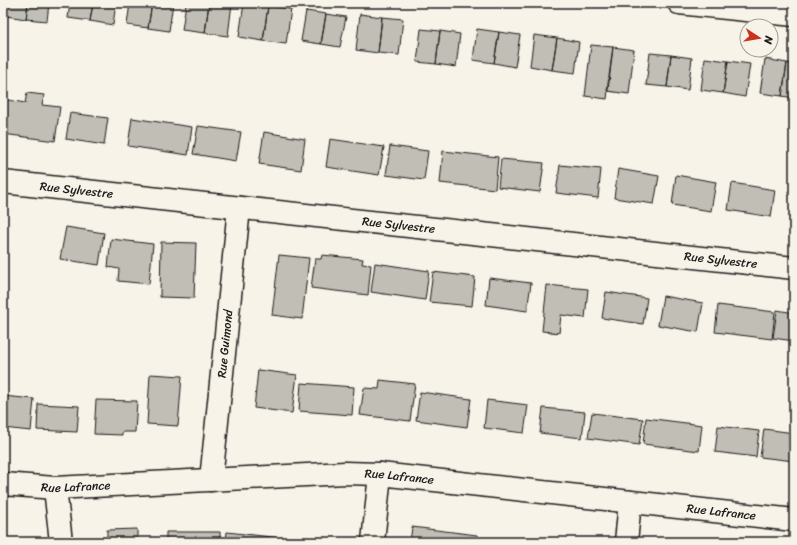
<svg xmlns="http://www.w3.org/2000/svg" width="797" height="545" font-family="Sriracha,sans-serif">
	<rect width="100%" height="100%" fill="#f7f3e8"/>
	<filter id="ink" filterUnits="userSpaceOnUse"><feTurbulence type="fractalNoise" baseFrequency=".025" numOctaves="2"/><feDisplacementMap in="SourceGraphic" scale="8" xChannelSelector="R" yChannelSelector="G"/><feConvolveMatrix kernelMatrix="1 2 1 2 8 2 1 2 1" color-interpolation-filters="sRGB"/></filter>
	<g filter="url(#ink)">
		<path fill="#c0beb5" stroke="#1c1c1c" d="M 7,3 L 28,3 L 26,19 L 6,16 Z
			M 28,3 L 49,3 L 47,21 L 26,19 Z
			M 70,3 L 93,3 L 90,21 L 68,18 Z
			M 93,3 L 116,3 L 113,25 L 90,21 Z
			M 130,3 L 152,3 L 148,28 L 127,25 Z
			M 152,3 L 173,3 L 169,31 L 148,28 Z
			M 186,3 L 209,3 L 205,33 L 182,30 Z
			M 209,3 L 232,3 L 228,36 L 205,33 Z
			M 244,3 L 268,6 L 263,41 L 239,37 Z
			M 268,6 L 291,9 L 286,44 L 263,41 Z
			M 306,11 L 326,14 L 321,44 L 301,41 Z
			M 326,14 L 346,17 L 340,47 L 321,44 Z
			M 360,14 L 382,17 L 378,53 L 356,50 Z
			M 382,17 L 403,19 L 399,55 L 378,53 Z
			M 421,29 L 440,31 L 436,64 L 417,62 Z
			M 477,29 L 499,32 L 494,63 L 473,60 Z
			M 440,31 L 460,34 L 456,67 L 436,64 Z
			M 499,32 L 520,35 L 515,67 L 494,63 Z
			M 534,35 L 557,38 L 552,70 L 530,66 Z
			M 557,38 L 579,42 L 575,73 L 552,70 Z
			M 591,45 L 613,47 L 607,99 L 585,96 Z
			M 613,47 L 634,50 L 629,94 L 607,91 Z
			M 650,53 L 671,55 L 667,87 L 646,85 Z
			M 671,55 L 692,58 L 688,90 L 667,87 Z
			M 705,58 L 728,61 L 723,93 L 701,90 Z
			M 765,59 L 787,63 L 782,96 L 760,93 Z
			M 728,61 L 750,64 L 745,97 L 723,93 Z
			M 787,63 L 794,64 L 794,98 L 782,96 Z
			M 27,93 L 44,95 L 42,105 L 60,107 L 55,141 L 3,134 L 3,99 L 25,103 Z
			M 70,113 L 108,118 L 104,145 L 66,139 Z
			M 132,118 L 192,127 L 188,155 L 128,146 Z
			M 198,126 L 241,132 L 236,161 L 193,154 Z
			M 264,132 L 305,139 L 301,170 L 259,164 Z
			M 330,139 L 384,147 L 379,175 L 326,167 Z
			M 390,146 L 428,151 L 424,180 L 386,175 Z
			M 443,151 L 498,157 L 495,189 L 440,183 Z
			M 501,159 L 544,163 L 540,192 L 498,187 Z
			M 560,165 L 601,169 L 598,198 L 556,193 Z
			M 618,169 L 659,176 L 654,204 L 614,198 Z
			M 676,175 L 716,182 L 711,211 L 672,205 Z
			M 732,183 L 775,190 L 771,217 L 728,210 Z
			M 794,188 L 794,219 L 790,218 Z
			M 66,227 L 104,233 L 99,265 L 60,259 Z
			M 111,239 L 153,244 L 149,284 L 118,281 L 119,269 L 108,267 Z
			M 161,242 L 196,243 L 194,298 L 160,297 Z
			M 279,255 L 309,258 L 302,319 L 272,315 Z
			M 322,255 L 363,259 L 362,264 L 371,265 L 368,295 L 311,288 L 315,259 L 321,259 Z
			M 375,263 L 429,271 L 425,300 L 371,292 Z
			M 433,272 L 475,277 L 472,306 L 429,302 Z
			M 489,278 L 531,283 L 527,311 L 486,305 Z
			M 547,285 L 588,289 L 585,318 L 561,315 L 559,333 L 542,331 Z
			M 606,292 L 647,298 L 643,324 L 602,318 Z
			M 663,296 L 703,303 L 698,332 L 658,325 Z
			M 718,305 L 775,312 L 772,339 L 715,332 Z
			M 777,310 L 794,313 L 794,341 L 773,338 Z
			M 258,370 L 297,375 L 292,413 L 254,408 Z
			M 150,374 L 182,376 L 178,426 L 147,424 Z
			M 380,380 L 415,384 L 410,421 L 360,415 L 364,388 L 379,389 Z
			M 301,383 L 354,387 L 352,415 L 299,411 Z
			M 420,392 L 471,399 L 467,427 L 416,420 Z
			M 3,396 L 34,399 L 31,431 L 3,428 Z
			M 96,400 L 137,401 L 135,432 L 122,432 L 122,435 L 94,434 Z
			M 487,400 L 528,405 L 524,433 L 484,428 Z
			M 38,404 L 79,406 L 77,432 L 37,430 Z
			M 543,408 L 585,412 L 582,438 L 540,433 Z
			M 592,413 L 643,419 L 639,445 L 588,438 Z
			M 646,418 L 702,425 L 699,451 L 643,444 Z
			M 718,426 L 759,431 L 756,457 L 715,452 Z
			M 764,429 L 794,433 L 794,461 L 760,457 Z
			M 412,527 L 477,535 L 477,542 L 410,542 Z
			M 137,529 L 137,542 L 107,542 L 107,530 Z
			M 166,532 L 220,532 L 220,542 L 166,542 Z
			M 227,532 L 280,538 L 280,542 L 226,542 Z
			M 285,538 L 320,541 L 320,542 L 284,542 Z"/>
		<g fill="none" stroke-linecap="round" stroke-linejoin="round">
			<defs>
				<g id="minor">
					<path d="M 679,3 L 794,15"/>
					<path id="s1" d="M 3,182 L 794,268"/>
					<path id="s2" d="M 211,480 L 239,208"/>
					<path id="s3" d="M 3,484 L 55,488 L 345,473 L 380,474 L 794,520"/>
					<path d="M 55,488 L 61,542"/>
					<path d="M 373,542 L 380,474"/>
					<path d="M 626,542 L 630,502"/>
				</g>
			</defs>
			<use href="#minor" stroke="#1c1c1c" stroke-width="25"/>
			<use href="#minor" stroke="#f7f3e8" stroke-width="22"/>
		</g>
	</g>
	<g text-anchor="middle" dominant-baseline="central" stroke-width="3" stroke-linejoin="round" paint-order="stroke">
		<g font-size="12" fill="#1c1c1c" stroke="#f7f3e8">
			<text stroke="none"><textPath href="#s1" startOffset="74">Rue Sylvestre</textPath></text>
			<text stroke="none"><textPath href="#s1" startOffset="398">Rue Sylvestre</textPath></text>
			<text stroke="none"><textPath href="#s1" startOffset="722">Rue Sylvestre</textPath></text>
			<text stroke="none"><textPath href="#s2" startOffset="137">Rue Guimond</textPath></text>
			<text stroke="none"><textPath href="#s3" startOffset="397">Rue Lafrance</textPath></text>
			<text stroke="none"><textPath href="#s3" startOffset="73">Rue Lafrance</textPath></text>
			<text stroke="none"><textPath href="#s3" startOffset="721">Rue Lafrance</textPath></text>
		</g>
	</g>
	<rect width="797" height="545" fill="none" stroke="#f7f3e8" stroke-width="16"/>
	<rect x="8" y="8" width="781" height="529" fill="none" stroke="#1c1c1c" stroke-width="1.5" filter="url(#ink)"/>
	<g transform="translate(759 38) rotate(102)"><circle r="19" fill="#f7f3e8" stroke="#9f9d96"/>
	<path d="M0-3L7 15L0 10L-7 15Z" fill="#c8321e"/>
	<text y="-6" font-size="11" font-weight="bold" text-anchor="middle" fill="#1c1c1c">N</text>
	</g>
</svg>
